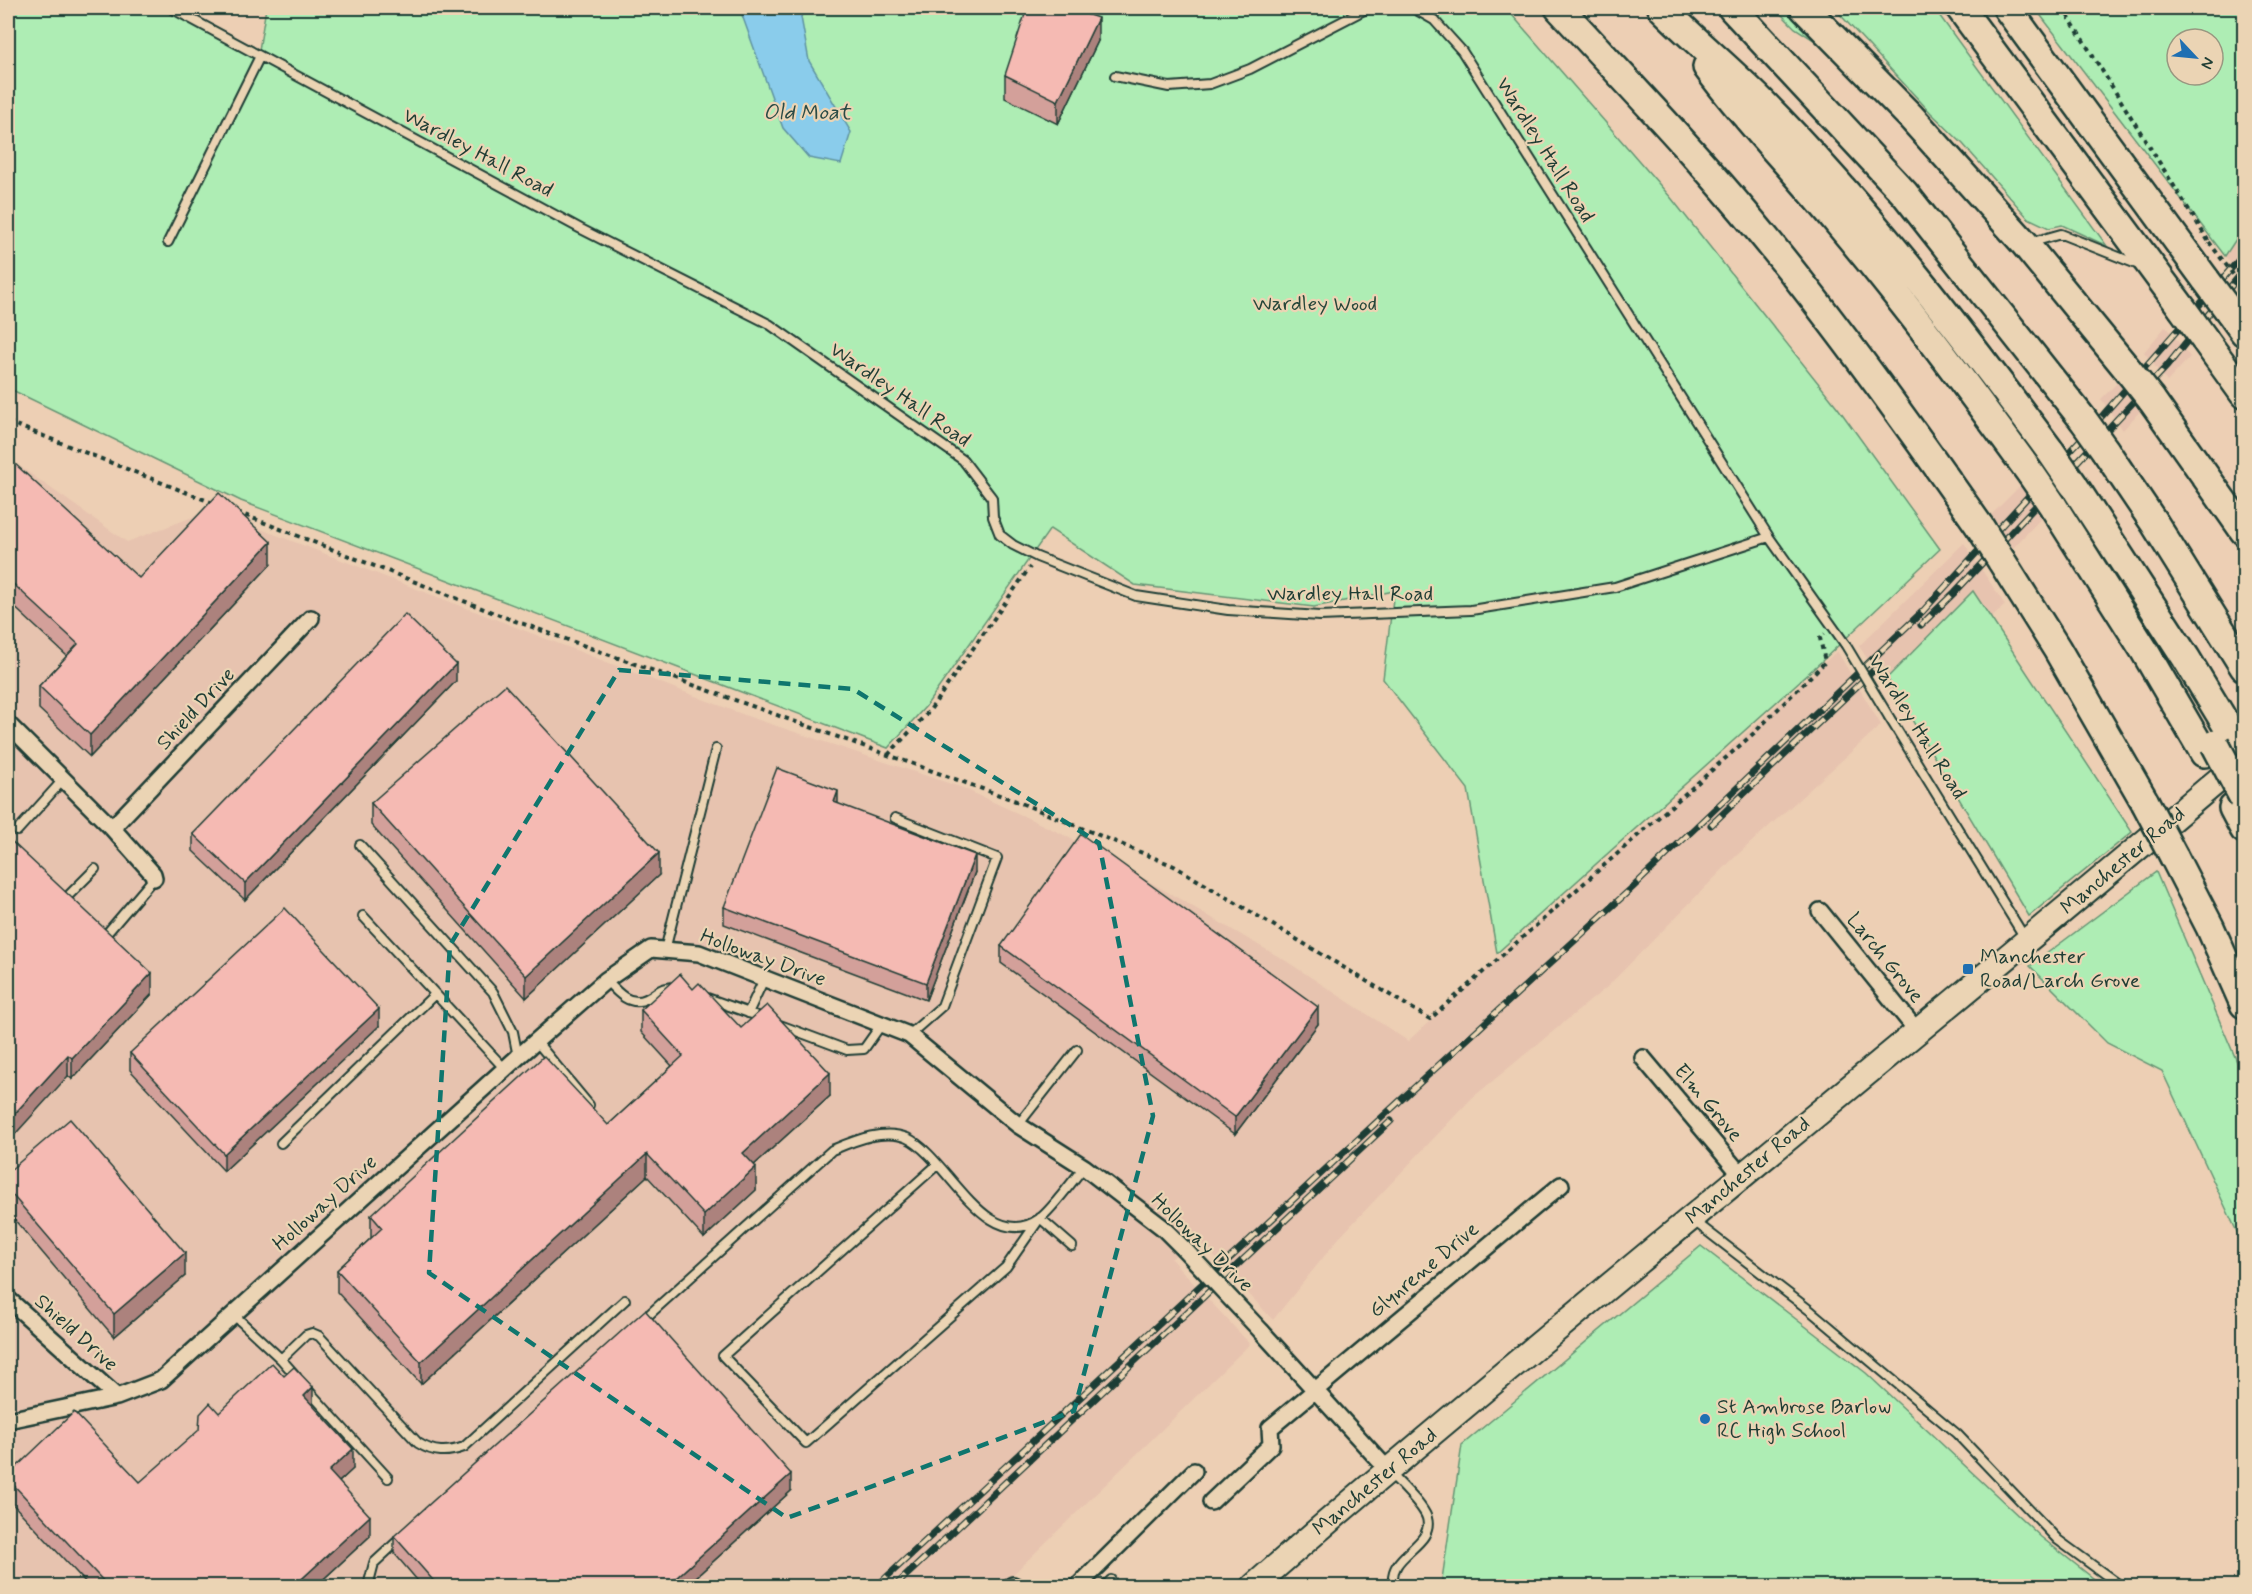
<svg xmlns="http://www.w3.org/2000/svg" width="2252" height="1594" font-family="Mynerve,sans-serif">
	<rect width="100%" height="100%" fill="#edcfb4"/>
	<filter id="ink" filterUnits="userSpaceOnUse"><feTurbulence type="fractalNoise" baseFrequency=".0167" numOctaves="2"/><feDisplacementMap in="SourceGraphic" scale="12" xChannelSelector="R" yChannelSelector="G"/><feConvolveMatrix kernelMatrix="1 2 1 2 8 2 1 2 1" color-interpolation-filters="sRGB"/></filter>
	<g filter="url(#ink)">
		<path fill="#e7c3af" d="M 2244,202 L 2244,280 L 2214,242 Z
			M 2166,326 L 2190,357 L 2167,382 L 2144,352 Z
			M 2118,382 L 2140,411 L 2123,430 L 2101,399 Z
			M 8,458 L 127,542 L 211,510 L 747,716 L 963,788 L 1062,834 L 1140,876 L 1286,961 L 1408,1041 L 1837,651 L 1881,725 L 1735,857 L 1607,987 L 1472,1098 L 1338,1239 L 1273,1320 L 1197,1238 L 1171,1259 L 1250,1344 L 1001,1586 L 8,1586 Z
			M 2025,481 L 2047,512 L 2013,548 L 1991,515 Z
			M 1964,543 L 2005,605 L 1899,708 L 1859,646 Z"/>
		<path fill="#aeedb4" stroke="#669574" stroke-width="1.5" fill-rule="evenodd" d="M 8,8 L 181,8 L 259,50 L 266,8 L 1506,8 L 1672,199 L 1838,408 L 1940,549 L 1822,661 L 1497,953 L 1468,789 L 1383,679 L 1394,591 L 1314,607 L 1135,585 L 1050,529 L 926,706 L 888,748 L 241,501 L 8,388 Z
			M 1775,8 L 1788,8 L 1831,51 L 1795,28 Z
			M 1834,8 L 1934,8 L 2107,246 L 2062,225 L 2049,228 L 2028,218 L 1963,144 L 1931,113 Z
			M 2035,8 L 2244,8 L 2244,227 L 2225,256 ZM 2177,39 L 2213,39 L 2213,75 L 2177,75 Z
			M 1973,591 L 2132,832 L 2029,916 L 1887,678 Z
			M 2156,872 L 2244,1078 L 2244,1247 L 2162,1071 L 2107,1043 L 2030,966 Z
			M 1701,1246 L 1866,1373 L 2041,1537 L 2103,1586 L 1441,1586 L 1462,1445 Z"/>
		<path fill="#8acceb" stroke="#5f93a2" stroke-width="1.5" d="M 743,8 L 804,8 L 801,17 L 809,61 L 851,132 L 841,164 L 809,158 L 783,128 L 742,15 Z"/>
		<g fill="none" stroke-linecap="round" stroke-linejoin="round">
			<defs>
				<path id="lane" d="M 171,8 L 581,229 L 769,324 L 963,460 L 992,498 L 993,517 L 1000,535 L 1013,545 L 1037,557 L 1136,596 L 1228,610 L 1320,616 L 1471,610 L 1615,587 L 1769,537
					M 1413,8 L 1434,20 L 1462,51 L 1769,537 L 1845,644
					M 1115,76 L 1169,87 L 1210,84 L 1250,69 L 1368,8
					M 168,242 L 260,56
					M 2029,243 L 2061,234 L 2139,265
					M 1889,717 L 2025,938
					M 895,818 L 997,858 L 942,1006 L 909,1035
					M 17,831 L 63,780
					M 360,845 L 493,992 L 513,1032 L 518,1057
					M 68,903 L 67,897 L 95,869
					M 363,916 L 505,1069
					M 101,934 L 108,932 L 154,878
					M 665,950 L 716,749
					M 606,980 C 616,991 629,1007 646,999 C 661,992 656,988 676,987
					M 707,998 L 763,1018
					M 748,1013 L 764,979
					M 780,1025 L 847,1050 L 864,1049 L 881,1025
					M 536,1041 L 589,1105
					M 1018,1125 L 1077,1050
					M 281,1143 L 435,994
					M 937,1165 L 723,1356 L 806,1443 L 1006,1267 L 1040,1218 L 1072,1246
					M 1694,1221 L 1812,1312 L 1957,1434 L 2058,1540 L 2121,1586
					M 234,1315 L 281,1359 L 306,1335 L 312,1333 L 319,1336 L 418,1443 C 434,1453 447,1453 464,1447 L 625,1300
					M 642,1321 L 832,1150 C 854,1141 883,1128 907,1138 C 947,1156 986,1256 1039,1219 C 1051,1211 1074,1179 1084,1167
					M 281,1359 L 296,1376
					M 308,1390 L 388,1478
					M 1391,1474 C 1400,1484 1423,1505 1427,1518 C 1435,1547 1385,1554 1394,1586
					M 368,1586 L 374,1563 L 401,1538
					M 1105,1586 L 1111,1580"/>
				<path id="street" d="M 8,724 L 112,828 L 153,874 L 154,878
					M 112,828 L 311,618
					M 1820,911 L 1917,1031
					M 1643,1058 L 1741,1175
					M 8,1299 L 117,1397
					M 1262,1332 L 1388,1470
					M 8,1420 L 117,1397 L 161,1380 L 518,1057 L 606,980 L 651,949 L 699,953 L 909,1035 L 1018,1125 L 1084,1167 L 1162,1227 L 1183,1248
					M 1211,1502 L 1271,1445 L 1270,1428 L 1561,1185
					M 1011,1586 L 1013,1585 L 1015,1586
					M 1078,1586 L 1194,1471"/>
				<path id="primary" d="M 1254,1586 C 1352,1499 1454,1415 1555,1331 C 1784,1140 2016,953 2243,759"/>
				<path id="highway" d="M 1559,8 C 1631,86 1705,163 1771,245 C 1845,336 1913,431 1980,527
					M 1662,8 C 1694,40 1729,69 1761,101 C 1868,209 1961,331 2051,452
					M 1732,8 L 1905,194 L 2082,418
					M 1804,8 L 1911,117 L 2025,244 L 2128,370
					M 1960,8 L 2182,308
					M 2007,8 L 2206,280
					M 1707,67 C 1747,122 1796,171 1839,224 C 1907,305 1969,389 2031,474
					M 2229,311 L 2244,332
					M 2205,340 L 2244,394
					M 2151,399 L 2244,531
					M 2105,450 L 2155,524 L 2244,667
					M 2073,484 L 2186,658 L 2244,754
					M 2053,506 L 2144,650 L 2204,753
					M 2001,560 L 2057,649 L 2145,802
					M 2233,808 L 2244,829
					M 2174,857 L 2210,927 L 2244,1004"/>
			</defs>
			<use href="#lane" stroke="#1f3d34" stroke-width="12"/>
			<use href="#street" stroke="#1f3d34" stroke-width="20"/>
			<use href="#primary" stroke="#1f3d34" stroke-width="28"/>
			<use href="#highway" stroke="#1f3d34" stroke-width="32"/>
			<path stroke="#1f3d34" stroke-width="4" stroke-dasharray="4.5 4.5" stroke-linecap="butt" d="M 2063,8 L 2209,242
				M 8,422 L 213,503
				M 237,512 L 507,618 L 1016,801 L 1174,866 L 1430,1019 L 1754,733 L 1825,662 L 1820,638 L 1825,634
				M 888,755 L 930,710 L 1030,567"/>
			<use href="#lane" stroke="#ebd4b4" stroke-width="8"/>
			<use href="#street" stroke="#ebd4b4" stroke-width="15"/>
			<use href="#primary" stroke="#ebd4b4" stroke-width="24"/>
			<use href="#highway" stroke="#ebd4b4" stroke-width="27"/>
			<defs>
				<path id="rail" d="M 1921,625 L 1955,592 L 2167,366 L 2244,270
					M 1711,825 L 1876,668
					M 877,1586 L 1342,1154 L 1633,887 L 1923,611 L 2103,415 L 2244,254
					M 895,1586 L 1391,1121"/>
			</defs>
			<use href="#rail" stroke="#1f3d34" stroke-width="7"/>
			<use href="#rail" stroke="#ebd4b4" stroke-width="4.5" stroke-dasharray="14" stroke-linecap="butt"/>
			<defs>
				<path id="lane-bridge" d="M 1845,644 L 1889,717"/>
				<path id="street-bridge" d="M 1183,1248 L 1262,1332"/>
				<path id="highway-bridge" d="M 2206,280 L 2229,311
					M 2182,308 L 2205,340
					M 2128,370 L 2151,399
					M 2082,418 L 2105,450
					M 2051,452 L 2073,484
					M 2031,474 L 2053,506
					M 1980,527 L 2001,560
					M 2215,744 L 2244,799
					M 2145,802 L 2174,857"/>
			</defs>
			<use href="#lane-bridge" stroke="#1f3d34" stroke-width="12" stroke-linecap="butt"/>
			<use href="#street-bridge" stroke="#1f3d34" stroke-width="20" stroke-linecap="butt"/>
			<use href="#highway-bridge" stroke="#1f3d34" stroke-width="32" stroke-linecap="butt"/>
			<path stroke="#1f3d34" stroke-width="4" stroke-dasharray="4.5 4.5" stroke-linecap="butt" d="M 2209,242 L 2244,289"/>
			<use href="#lane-bridge" stroke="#ebd4b4" stroke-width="8"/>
			<use href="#street-bridge" stroke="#ebd4b4" stroke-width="15"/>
			<use href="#highway-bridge" stroke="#ebd4b4" stroke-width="27"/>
		</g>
		<path fill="#d3a09a" stroke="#1f3d34" stroke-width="1.5" d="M 1098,41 L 1058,124 L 1005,98 L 1005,75 Z
			M 8,468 L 139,578 L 271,564 L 90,757 L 39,709 L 39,686 L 67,656 L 8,601 Z
			M 456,681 L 245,900 L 193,851 L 193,834 Z
			M 371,803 L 659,875 L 526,998 L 371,825 Z
			M 838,804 L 975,872 L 926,1000 L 724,924 L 724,907 Z
			M 8,838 L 152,994 L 72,1079 L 68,1076 Z
			M 1001,946 L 1318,1024 L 1235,1134 L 1001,963 Z
			M 693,989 L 741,1028 L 830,1096 L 754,1165 L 756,1190 L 704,1238 L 647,1176 L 421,1384 L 337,1292 L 337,1270 L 371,1238 L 371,1215 L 608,1125 L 672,1066 L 641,1032 L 641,1010 Z
			M 379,1026 L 224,1171 L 130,1070 L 130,1053 Z
			M 8,1172 L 185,1276 L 114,1337 L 8,1212 Z
			M 313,1407 L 353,1469 L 339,1482 L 370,1536 L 315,1587 L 90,1587 L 8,1499 L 8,1475 L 140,1482 Z
			M 791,1491 L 685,1587 L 423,1587 L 394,1553 L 394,1536 Z"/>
		<path fill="#ac827d" stroke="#1f3d34" stroke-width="1.5" d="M 1098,18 L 1098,41 L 1058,124 L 1058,101 Z
			M 271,542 L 271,564 L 90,757 L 90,735 Z
			M 456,664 L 456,681 L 245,900 L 245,883 Z
			M 838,791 L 838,808 L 834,802 Z
			M 659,853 L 659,875 L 526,998 L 526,976 Z
			M 975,855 L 975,872 L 926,1000 L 926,983 Z
			M 152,973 L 152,994 L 72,1079 L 72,1058 Z
			M 1318,1007 L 1318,1024 L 1235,1134 L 1235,1117 Z
			M 379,1009 L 379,1026 L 224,1171 L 224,1154 Z
			M 68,1055 L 68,1076 L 8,1142 L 8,1121 Z
			M 830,1073 L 830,1096 L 743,1175 L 743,1153 Z
			M 647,1154 L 647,1176 L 421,1384 L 421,1362 Z
			M 756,1167 L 756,1190 L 704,1238 L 704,1215 Z
			M 185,1253 L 185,1276 L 114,1337 L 114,1314 Z
			M 313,1387 L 313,1407 L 304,1396 Z
			M 353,1449 L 353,1469 L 329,1491 L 329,1471 Z
			M 791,1474 L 791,1491 L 685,1587 L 666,1587 Z
			M 370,1516 L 370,1536 L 315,1587 L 293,1587 Z"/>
		<path fill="#f5bab3" stroke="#1f3d34" stroke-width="1.5" d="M 1027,8 L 1068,8 L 1098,18 L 1058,101 L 1005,75 Z
			M 13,462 L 139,578 L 219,493 L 271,542 L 90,735 L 39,686 L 78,644 L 8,579 L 8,468 Z
			M 405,614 L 456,664 L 245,883 L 193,834 Z
			M 505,685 L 659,853 L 526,976 L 371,803 Z
			M 777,768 L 838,791 L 834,802 L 975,855 L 926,983 L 724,907 Z
			M 1081,834 L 1318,1007 L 1235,1117 L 1001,946 Z
			M 8,838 L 152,973 L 72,1058 L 68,1055 L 8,1121 Z
			M 285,908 L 379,1009 L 224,1154 L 130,1053 Z
			M 680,974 L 693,989 L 699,983 L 741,1028 L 767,1005 L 830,1073 L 743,1153 L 756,1167 L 704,1215 L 647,1154 L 421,1362 L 337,1270 L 382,1228 L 371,1215 L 544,1056 L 608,1125 L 683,1056 L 641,1010 Z
			M 70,1119 L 185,1253 L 114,1314 L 8,1190 L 8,1172 Z
			M 645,1310 L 791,1474 L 666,1587 L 439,1587 L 394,1536 Z
			M 272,1363 L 284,1376 L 294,1367 L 313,1387 L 304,1396 L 353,1449 L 329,1471 L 370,1516 L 293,1587 L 109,1587 L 8,1479 L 8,1475 L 74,1412 L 140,1482 L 199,1430 L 200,1414 L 210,1403 L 219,1413 Z"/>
	</g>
	<path fill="none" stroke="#0f766e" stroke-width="4.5" stroke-dasharray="12 8" stroke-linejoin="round" d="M 619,670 L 853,689 L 1099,843 L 1153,1116 L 1074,1411 L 787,1518 L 429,1273 L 450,945 Z"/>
	<g fill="#1f6fb2" stroke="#ebd4b4" stroke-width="2">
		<rect x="1962" y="963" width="12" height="12" rx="3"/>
		<circle cx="1705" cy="1419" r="6"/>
	</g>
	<g text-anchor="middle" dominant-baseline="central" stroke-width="4.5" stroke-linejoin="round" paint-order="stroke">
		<g font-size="21" fill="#1f3d34" stroke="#ebd4b4">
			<text transform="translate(1545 150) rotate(58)">Wardley Hall Road</text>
			<text transform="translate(478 153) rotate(28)">Wardley Hall Road</text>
			<text transform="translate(900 395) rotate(35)">Wardley Hall Road</text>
			<text x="1350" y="594">Wardley Hall Road</text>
			<text transform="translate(196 709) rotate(-47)">Shield Drive</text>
			<text transform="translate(1917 727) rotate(58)">Wardley Hall Road</text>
			<text transform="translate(2123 861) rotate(-40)">Manchester Road</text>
			<text transform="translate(763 958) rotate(20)">Holloway Drive</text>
			<text transform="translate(1885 958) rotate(51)">Larch Grove</text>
			<text transform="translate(1708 1103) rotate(50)">Elm Grove</text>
			<text transform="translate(1748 1171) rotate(-40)">Manchester Road</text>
			<text transform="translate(325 1203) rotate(-42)">Holloway Drive</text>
			<text transform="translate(1202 1243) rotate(44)">Holloway Drive</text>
			<text transform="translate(1424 1270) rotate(-40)">Glynrene Drive</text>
			<text transform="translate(76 1333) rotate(42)">Shield Drive</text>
			<text transform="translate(1375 1482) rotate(-40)">Manchester Road</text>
		</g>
		<g font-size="21" fill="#26463a" stroke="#ebd4b4">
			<text x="1315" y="304">Wardley Wood</text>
		</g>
		<g font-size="21" fill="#1f3d34" stroke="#ebd4b4" text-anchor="start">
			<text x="1980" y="957">Manchester<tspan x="1980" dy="24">Road/Larch Grove</tspan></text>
			<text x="1717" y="1407">St Ambrose Barlow<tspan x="1717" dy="24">RC High School</tspan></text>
		</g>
		<g font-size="22" font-style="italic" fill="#2a4b46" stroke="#ebd4b4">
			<text x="807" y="113">Old Moat</text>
		</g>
	</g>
	<rect width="2252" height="1594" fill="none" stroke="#ebd4b4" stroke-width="30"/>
	<rect x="15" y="15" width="2222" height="1564" fill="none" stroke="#1f3d34" stroke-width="2" filter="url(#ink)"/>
	<g transform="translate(2195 57) rotate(116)"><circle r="28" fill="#ebd4b4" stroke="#999881" stroke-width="1.5"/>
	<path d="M0-4.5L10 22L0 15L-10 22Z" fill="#1f6fb2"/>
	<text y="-9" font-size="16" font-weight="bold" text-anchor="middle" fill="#1f3d34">N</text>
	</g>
</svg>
